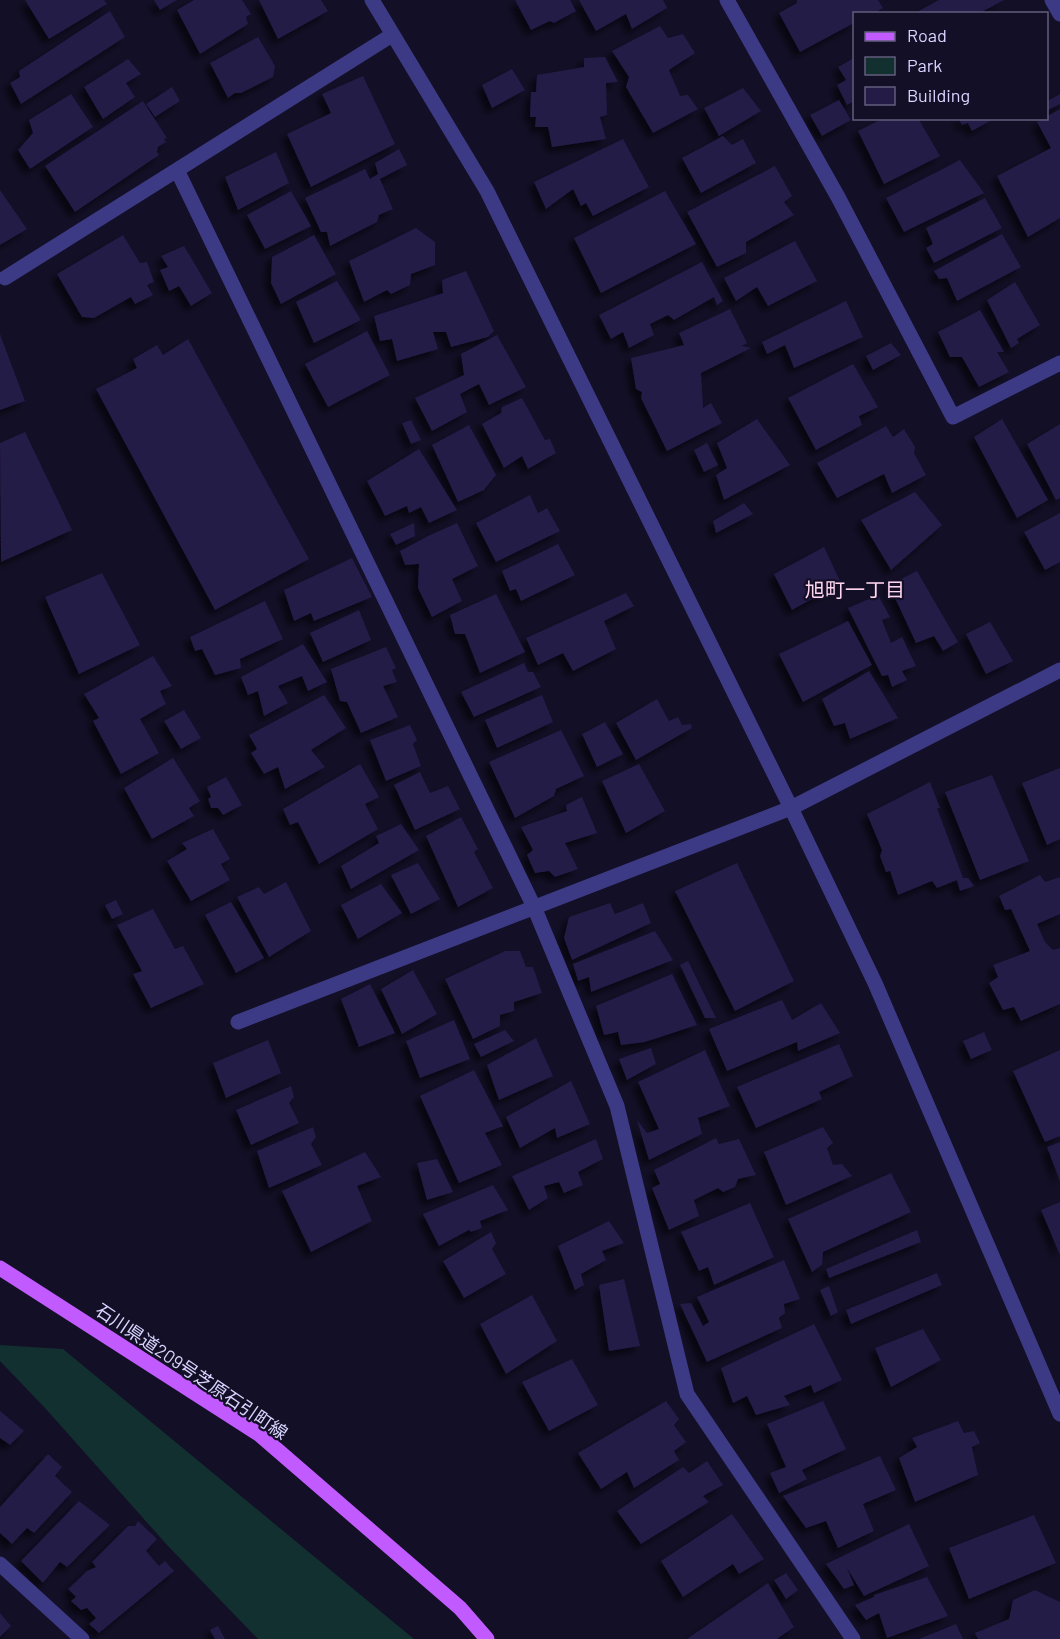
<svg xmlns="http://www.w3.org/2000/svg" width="1060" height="1639" font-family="Barlow,'Noto Sans JP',sans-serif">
	<defs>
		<filter id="shadow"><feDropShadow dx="-5.5" dy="5.5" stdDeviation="3" flood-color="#0009"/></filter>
	</defs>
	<rect width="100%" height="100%" fill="#130f26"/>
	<path fill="#12302f" d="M 0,1345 L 63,1349 L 414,1639 L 258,1639 L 168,1546 L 45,1408 L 0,1361 Z"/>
	<path fill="#241b47" filter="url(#shadow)" d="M 25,0 L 104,0 L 107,4 L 49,39 Z
		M 154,0 L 177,0 L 160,10 Z
		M 194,0 L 242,0 L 251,14 L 246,17 L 248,24 L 200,54 L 177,10 Z
		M 259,0 L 321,0 L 328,11 L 278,39 Z
		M 515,0 L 570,0 L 576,11 L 554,23 L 550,21 L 531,30 Z
		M 579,0 L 663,0 L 667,8 L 632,29 L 626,14 L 596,31 Z
		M 797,0 L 878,0 L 883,8 L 873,14 L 854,14 L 854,23 L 800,52 L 779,13 L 797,3 Z
		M 939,0 L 1004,0 L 978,14 L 913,14 Z
		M 110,11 L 125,37 L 21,104 L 10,83 L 20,77 L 19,71 Z
		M 660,26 L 668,38 L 683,34 L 695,53 L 669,70 L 680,96 L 688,95 L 698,109 L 653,133 L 626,87 L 629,77 L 612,51 Z
		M 258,37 L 275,66 L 273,77 L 241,93 L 235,93 L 228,98 L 210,63 Z
		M 605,57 L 618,82 L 606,83 L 607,115 L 600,117 L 606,139 L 552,147 L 548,127 L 535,127 L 536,117 L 530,117 L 531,92 L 536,92 L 537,75 L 584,67 L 584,58 Z
		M 854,58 L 854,101 L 847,105 L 837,85 L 846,80 L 838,67 Z
		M 128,59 L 141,74 L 126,83 L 135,97 L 103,119 L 84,87 Z
		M 512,69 L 525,90 L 492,108 L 482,85 Z
		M 363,76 L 395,144 L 311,187 L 287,134 L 331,113 L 322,94 Z
		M 172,87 L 180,101 L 155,117 L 146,104 Z
		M 743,88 L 761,111 L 719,136 L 704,108 Z
		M 71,94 L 93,127 L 30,169 L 18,150 L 33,133 L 29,120 Z
		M 1060,94 L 1060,104 L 1046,111 L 1046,102 Z
		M 839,100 L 851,120 L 822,136 L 810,115 Z
		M 143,101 L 167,138 L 164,139 L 166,142 L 158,147 L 157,152 L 159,155 L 75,212 L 45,166 Z
		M 1060,109 L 1060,218 L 1028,237 L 997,176 L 1051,148 L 1037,122 L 1046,118 L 1046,117 Z
		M 884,118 L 918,118 L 940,156 L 884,184 L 858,131 Z
		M 958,118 L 995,118 L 972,131 L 968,123 L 962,125 Z
		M 723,136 L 732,145 L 743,139 L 756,163 L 701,193 L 682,158 Z
		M 623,139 L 649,187 L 593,216 L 586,203 L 581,206 L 573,189 L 546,209 L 534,182 Z
		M 399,149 L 407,165 L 380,179 L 393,209 L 379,215 L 377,222 L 330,246 L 327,232 L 321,232 L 305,198 L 365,169 L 370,179 L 378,174 L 375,163 Z
		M 276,152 L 289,183 L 238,210 L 225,177 Z
		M 960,160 L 984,193 L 904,232 L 886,198 Z
		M 775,166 L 792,196 L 784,202 L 794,215 L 746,242 L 746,253 L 717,267 L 687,212 Z
		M 0,190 L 27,229 L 0,245 Z
		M 291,191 L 311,226 L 265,249 L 247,215 Z
		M 665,191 L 696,244 L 601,293 L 574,238 Z
		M 985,198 L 1002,228 L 934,263 L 926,248 L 933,244 L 926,228 Z
		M 416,228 L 435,242 L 435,265 L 411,274 L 410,285 L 391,294 L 387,290 L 364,302 L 349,261 Z
		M 1002,234 L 1021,267 L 957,301 L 947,278 L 939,279 L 934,271 Z
		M 123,235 L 140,263 L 147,262 L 154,282 L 147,285 L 153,295 L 135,304 L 131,297 L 94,318 L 82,317 L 57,274 Z
		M 314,235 L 336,274 L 281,304 L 271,283 L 272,257 Z
		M 795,241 L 817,281 L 768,306 L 757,287 L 736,301 L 724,278 Z
		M 184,246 L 212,293 L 191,306 L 179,286 L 169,291 L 160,270 L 168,267 L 161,256 Z
		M 702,262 L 723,301 L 717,305 L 714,297 L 674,320 L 668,315 L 650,324 L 654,335 L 629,348 L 623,332 L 611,339 L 599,315 Z
		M 466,271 L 494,331 L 488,337 L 451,347 L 446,332 L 433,332 L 438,349 L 397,361 L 392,339 L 380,341 L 374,316 L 443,293 L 442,280 Z
		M 337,281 L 361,320 L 314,343 L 296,302 Z
		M 1015,282 L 1040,325 L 1017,339 L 1019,343 L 1011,348 L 987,300 Z
		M 846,301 L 863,337 L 794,368 L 785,345 L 767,354 L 762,342 Z
		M 730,309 L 747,343 L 742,346 L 751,348 L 701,373 L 703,408 L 711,403 L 722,423 L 667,451 L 641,398 L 642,392 L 636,389 L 631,358 L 684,345 L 679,333 Z
		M 980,310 L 1004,352 L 997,352 L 1009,372 L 979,387 L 962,357 L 950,357 L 938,332 Z
		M 367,331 L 390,375 L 328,407 L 305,364 Z
		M 0,334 L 25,401 L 0,410 Z
		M 497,335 L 526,387 L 489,405 L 479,384 L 460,394 L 467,412 L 432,431 L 415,398 L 464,375 L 461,354 Z
		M 188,339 L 309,559 L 215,610 L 96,389 L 137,368 L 133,359 L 157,345 L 163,355 Z
		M 891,343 L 901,355 L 873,370 L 866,356 Z
		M 853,364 L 878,407 L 859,416 L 862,425 L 816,450 L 788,398 Z
		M 522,398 L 545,440 L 550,439 L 556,453 L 528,469 L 522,456 L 504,468 L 482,424 L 501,413 L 502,407 Z
		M 757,419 L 790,465 L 724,500 L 716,475 L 727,468 L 717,443 Z
		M 1002,419 L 1048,500 L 1017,518 L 974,437 Z
		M 411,420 L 421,440 L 411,444 L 402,423 Z
		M 1060,424 L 1060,498 L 1056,500 L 1027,444 Z
		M 469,425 L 496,475 L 484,490 L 458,502 L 432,445 Z
		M 886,426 L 893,437 L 904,429 L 915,447 L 914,453 L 926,475 L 892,493 L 884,474 L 837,498 L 817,463 Z
		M 25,432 L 72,530 L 1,562 L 0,443 Z
		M 707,443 L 718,465 L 704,472 L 694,450 Z
		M 419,449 L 457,510 L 429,523 L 421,507 L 409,513 L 407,506 L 385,516 L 367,481 Z
		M 915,492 L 942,525 L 891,570 L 861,520 Z
		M 530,495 L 538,513 L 547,508 L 560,531 L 496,562 L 476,523 Z
		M 744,503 L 753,514 L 716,533 L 713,521 Z
		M 1060,513 L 1060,562 L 1045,570 L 1024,532 Z
		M 414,523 L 415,536 L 396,545 L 390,534 Z
		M 457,523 L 478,566 L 452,579 L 462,601 L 432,617 L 418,588 L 419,564 L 405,565 L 400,551 L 428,536 Z
		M 558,544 L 575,575 L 521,601 L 516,589 L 510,591 L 502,571 Z
		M 824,547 L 841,583 L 792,610 L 774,574 Z
		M 352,558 L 372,597 L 314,621 L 311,613 L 294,621 L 284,590 Z
		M 917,571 L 958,642 L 943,651 L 934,636 L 916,643 L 889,585 Z
		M 102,573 L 140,645 L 79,674 L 45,597 Z
		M 626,593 L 634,606 L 604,621 L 616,649 L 573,671 L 563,653 L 538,665 L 526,638 Z
		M 496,594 L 525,652 L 480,673 L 465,634 L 455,634 L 450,615 Z
		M 878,595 L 890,617 L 882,620 L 891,643 L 902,637 L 916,666 L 902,671 L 907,680 L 892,687 L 888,675 L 882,676 L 848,608 Z
		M 265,601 L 283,639 L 240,659 L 241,668 L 215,675 L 202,649 L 195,651 L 190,637 Z
		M 359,610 L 371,640 L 323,662 L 310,633 Z
		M 848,621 L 872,665 L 803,702 L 779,654 Z
		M 990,622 L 1013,661 L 986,674 L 966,634 Z
		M 303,644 L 327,682 L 308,691 L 302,676 L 278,686 L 288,703 L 264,716 L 258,691 L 248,695 L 241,677 Z
		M 386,647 L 396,668 L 392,670 L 397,682 L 383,686 L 398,717 L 361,733 L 347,702 L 340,701 L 331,669 Z
		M 153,656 L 172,686 L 160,691 L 166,704 L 140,719 L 159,753 L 121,774 L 93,721 L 99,718 L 84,694 Z
		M 524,663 L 528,672 L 533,672 L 541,687 L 474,717 L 461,692 Z
		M 869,671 L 898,718 L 850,739 L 845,723 L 834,726 L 822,699 Z
		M 324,695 L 346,728 L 311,750 L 325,767 L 285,789 L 278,767 L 264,774 L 251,753 L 257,749 L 249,735 Z
		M 542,695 L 553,722 L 497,748 L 485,720 Z
		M 657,699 L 669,721 L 678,717 L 682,725 L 691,724 L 692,728 L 636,760 L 616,723 Z
		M 184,710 L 201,738 L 181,749 L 164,721 Z
		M 605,722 L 623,754 L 597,767 L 582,734 Z
		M 410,725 L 417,740 L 413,744 L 421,766 L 386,781 L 370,740 Z
		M 561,730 L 584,776 L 556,789 L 554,796 L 515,818 L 489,762 Z
		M 173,758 L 200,801 L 189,808 L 194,816 L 152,839 L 124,788 Z
		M 360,764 L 379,797 L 365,804 L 378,829 L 319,864 L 298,822 L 290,825 L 283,809 Z
		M 639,764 L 665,811 L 626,833 L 602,781 Z
		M 1060,768 L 1060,839 L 1047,845 L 1022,783 Z
		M 420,772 L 430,793 L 448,786 L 460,809 L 415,830 L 394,785 Z
		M 992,775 L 1029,861 L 980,880 L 945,792 Z
		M 226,777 L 242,805 L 223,815 L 218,808 L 211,808 L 208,799 L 211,797 L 207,787 Z
		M 930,782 L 940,808 L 937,808 L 963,878 L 968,878 L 974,886 L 960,891 L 957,880 L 937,888 L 932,881 L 898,895 L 890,871 L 886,872 L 880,856 L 882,850 L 867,814 Z
		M 582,797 L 597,833 L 565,843 L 578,869 L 555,877 L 549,871 L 535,873 L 527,855 L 533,850 L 521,827 L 567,811 L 566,805 Z
		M 461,817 L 478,849 L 474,852 L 493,888 L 458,907 L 426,836 Z
		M 401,824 L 419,850 L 351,889 L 341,866 L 379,843 L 376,836 Z
		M 213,829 L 230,859 L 221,864 L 230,880 L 191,901 L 167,861 L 187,849 L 182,843 Z
		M 418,863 L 440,899 L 411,914 L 391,875 Z
		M 737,863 L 794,981 L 735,1011 L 675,891 Z
		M 1040,875 L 1045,882 L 1060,877 L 1060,914 L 1037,924 L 1045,942 L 1053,950 L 1060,948 L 1060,1004 L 1021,1021 L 1014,1007 L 1003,1010 L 989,983 L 998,977 L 993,965 L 1030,951 L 1011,909 L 1005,910 L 999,896 Z
		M 286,882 L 311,931 L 269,957 L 237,897 L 259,887 L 264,894 Z
		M 381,884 L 402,913 L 358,939 L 341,905 Z
		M 116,900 L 123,914 L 112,919 L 105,905 Z
		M 231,902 L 264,958 L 236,973 L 205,915 Z
		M 610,903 L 615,914 L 643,903 L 651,923 L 572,960 L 564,938 L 569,917 Z
		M 153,909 L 175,949 L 183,946 L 204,984 L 151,1008 L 133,974 L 142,971 L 117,925 Z
		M 655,931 L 673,960 L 591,992 L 589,977 L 578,981 L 573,964 Z
		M 505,951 L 520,951 L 526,967 L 533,967 L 542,993 L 514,1002 L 514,1011 L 500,1015 L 500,1026 L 473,1039 L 445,979 Z
		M 688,961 L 716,1018 L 705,1018 L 680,965 Z
		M 413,970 L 437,1014 L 402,1034 L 381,989 Z
		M 672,974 L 697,1025 L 645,1042 L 621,1045 L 618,1032 L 604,1035 L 596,1006 Z
		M 370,984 L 395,1033 L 359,1047 L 341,999 Z
		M 782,1000 L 792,1020 L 821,1003 L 840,1033 L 798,1051 L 797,1042 L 727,1071 L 709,1029 Z
		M 454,1020 L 470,1059 L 420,1078 L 406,1041 Z
		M 505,1030 L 514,1041 L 481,1057 L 474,1044 Z
		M 984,1032 L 992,1050 L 971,1059 L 963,1041 Z
		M 536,1038 L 553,1076 L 499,1100 L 487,1065 Z
		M 268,1040 L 281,1073 L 226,1098 L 213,1063 Z
		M 839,1044 L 853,1076 L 819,1092 L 822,1099 L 756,1128 L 737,1087 Z
		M 651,1048 L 656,1064 L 627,1080 L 619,1059 Z
		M 705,1050 L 730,1106 L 698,1118 L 702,1134 L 649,1160 L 637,1120 L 647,1133 L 659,1129 L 638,1082 Z
		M 1060,1050 L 1060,1136 L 1045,1142 L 1013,1071 Z
		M 474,1070 L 503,1126 L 485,1133 L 502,1165 L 459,1183 L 420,1096 Z
		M 571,1081 L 590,1124 L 557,1138 L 555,1128 L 520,1148 L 506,1117 Z
		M 291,1086 L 294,1097 L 289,1103 L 299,1123 L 251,1145 L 236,1110 Z
		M 313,1127 L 316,1137 L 311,1144 L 322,1165 L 269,1188 L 257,1151 Z
		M 823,1127 L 833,1143 L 827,1148 L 833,1165 L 842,1164 L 852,1176 L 786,1205 L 764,1152 Z
		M 716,1138 L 719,1144 L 739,1139 L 756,1175 L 738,1179 L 735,1187 L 723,1192 L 718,1188 L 694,1200 L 699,1216 L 669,1230 L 652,1188 L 660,1184 L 654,1170 Z
		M 596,1139 L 603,1159 L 578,1172 L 583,1185 L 564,1193 L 559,1182 L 544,1186 L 548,1198 L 529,1210 L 512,1176 Z
		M 1060,1142 L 1060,1181 L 1047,1147 Z
		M 365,1152 L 381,1177 L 357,1186 L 372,1221 L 311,1252 L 282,1191 Z
		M 437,1159 L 453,1192 L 427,1200 L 417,1163 Z
		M 891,1173 L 911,1212 L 823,1252 L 822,1265 L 812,1272 L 788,1219 Z
		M 493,1185 L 508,1210 L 480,1221 L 482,1228 L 471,1232 L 469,1230 L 439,1246 L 423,1214 Z
		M 1060,1202 L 1060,1255 L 1041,1210 Z
		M 750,1203 L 774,1257 L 714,1285 L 708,1267 L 699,1271 L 681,1232 Z
		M 609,1221 L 624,1243 L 602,1251 L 606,1260 L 581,1274 L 584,1285 L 575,1290 L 558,1246 Z
		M 917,1230 L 921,1242 L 829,1278 L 826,1269 Z
		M 491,1232 L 496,1243 L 492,1249 L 506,1274 L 464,1298 L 443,1261 Z
		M 784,1260 L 800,1299 L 784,1304 L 785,1313 L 779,1318 L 782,1328 L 707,1362 L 680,1304 L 691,1303 L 703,1326 L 709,1322 L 697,1297 Z
		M 937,1273 L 942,1285 L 851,1324 L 846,1310 Z
		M 624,1279 L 640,1346 L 609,1351 L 599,1285 Z
		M 829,1286 L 838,1312 L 831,1316 L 820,1290 Z
		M 532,1295 L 557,1341 L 506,1374 L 480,1324 Z
		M 814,1324 L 842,1380 L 814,1393 L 811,1385 L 784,1396 L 790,1405 L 756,1415 L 747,1396 L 733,1403 L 721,1368 Z
		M 923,1329 L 941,1360 L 891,1387 L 875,1348 Z
		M 572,1359 L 598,1405 L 549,1431 L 522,1382 Z
		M 666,1401 L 679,1419 L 674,1425 L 686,1442 L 674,1451 L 679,1460 L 634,1488 L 627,1472 L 601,1489 L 578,1453 Z
		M 823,1401 L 846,1449 L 802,1470 L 807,1479 L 779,1493 L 770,1473 L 786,1467 L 767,1424 Z
		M 0,1411 L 24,1431 L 10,1445 L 0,1438 Z
		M 958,1421 L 964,1433 L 974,1431 L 980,1443 L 972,1447 L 978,1475 L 915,1502 L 899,1458 L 917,1447 L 912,1438 Z
		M 48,1454 L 62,1467 L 55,1476 L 72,1492 L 34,1533 L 27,1528 L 12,1544 L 0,1533 L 0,1507 Z
		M 880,1456 L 896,1490 L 863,1504 L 874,1531 L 838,1548 L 826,1521 L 806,1528 L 783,1496 Z
		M 707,1461 L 723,1485 L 703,1496 L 709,1502 L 641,1544 L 617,1511 L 683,1467 L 689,1473 Z
		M 79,1501 L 110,1525 L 67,1567 L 60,1562 L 43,1583 L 21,1561 Z
		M 732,1514 L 764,1559 L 739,1574 L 733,1564 L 683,1597 L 661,1561 Z
		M 1034,1515 L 1056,1563 L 969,1599 L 949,1548 Z
		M 138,1521 L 157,1539 L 146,1551 L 159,1566 L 165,1561 L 174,1571 L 99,1633 L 89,1624 L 96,1618 L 87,1608 L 81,1610 L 71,1601 L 76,1597 L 68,1589 L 87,1571 L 96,1567 L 92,1562 L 128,1526 L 135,1526 Z
		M 909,1524 L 929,1566 L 864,1596 L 847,1568 L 854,1585 L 844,1589 L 826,1564 Z
		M 786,1573 L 798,1590 L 786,1599 L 774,1580 Z
		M 927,1577 L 948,1616 L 887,1638 L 879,1613 L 866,1620 L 855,1605 L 874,1597 L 874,1595 Z
		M 768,1583 L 794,1627 L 777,1639 L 687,1639 Z
		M 1035,1590 L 1060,1602 L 1060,1639 L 978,1639 L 975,1633 L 1009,1619 L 1013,1600 Z
		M 0,1613 L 11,1626 L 0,1637 Z
		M 956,1624 L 963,1639 L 919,1639 Z
		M 218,1626 L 225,1639 L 215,1639 L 210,1630 Z"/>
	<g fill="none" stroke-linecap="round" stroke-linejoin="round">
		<path stroke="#3d3a85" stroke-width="15" d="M 372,0 L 487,191 L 791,808 L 875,983 L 1060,1414
			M 727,0 L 838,197 L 953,417 L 1060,363
			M 1052,0 L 1060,14
			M 177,170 L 534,907 L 617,1106 L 687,1394 L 853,1639
			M 5,278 L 392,35
			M 238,1022 L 791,808 L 1060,670
			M 0,1564 L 82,1639"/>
		<path stroke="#c25bff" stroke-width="15" d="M 0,1268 L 260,1435 L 460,1608 L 487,1639"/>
	</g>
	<g text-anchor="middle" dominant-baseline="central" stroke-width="4.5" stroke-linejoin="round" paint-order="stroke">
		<g font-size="18" fill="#d9d4ff" stroke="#130f26">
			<text transform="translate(192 1371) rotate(34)">石川県道209号芝原石引町線</text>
		</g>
		<g font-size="20" fill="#ffd6f0" stroke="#130f26">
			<text x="855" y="589">旭町一丁目</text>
		</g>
	</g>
	<rect x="853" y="12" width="195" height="108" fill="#130f26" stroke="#625e7d" stroke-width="1.5"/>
	<rect x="865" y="32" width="30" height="9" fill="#c25bff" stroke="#625e7d" stroke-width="1.5"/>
	<text x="907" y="42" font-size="18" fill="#d9d4ff">Road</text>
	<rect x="865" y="57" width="30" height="18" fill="#12302f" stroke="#625e7d" stroke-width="1.5"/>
	<text x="907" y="72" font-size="18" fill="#d9d4ff">Park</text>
	<rect x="865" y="87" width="30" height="18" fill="#241b47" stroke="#625e7d" stroke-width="1.5"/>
	<text x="907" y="102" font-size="18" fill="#d9d4ff">Building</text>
</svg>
